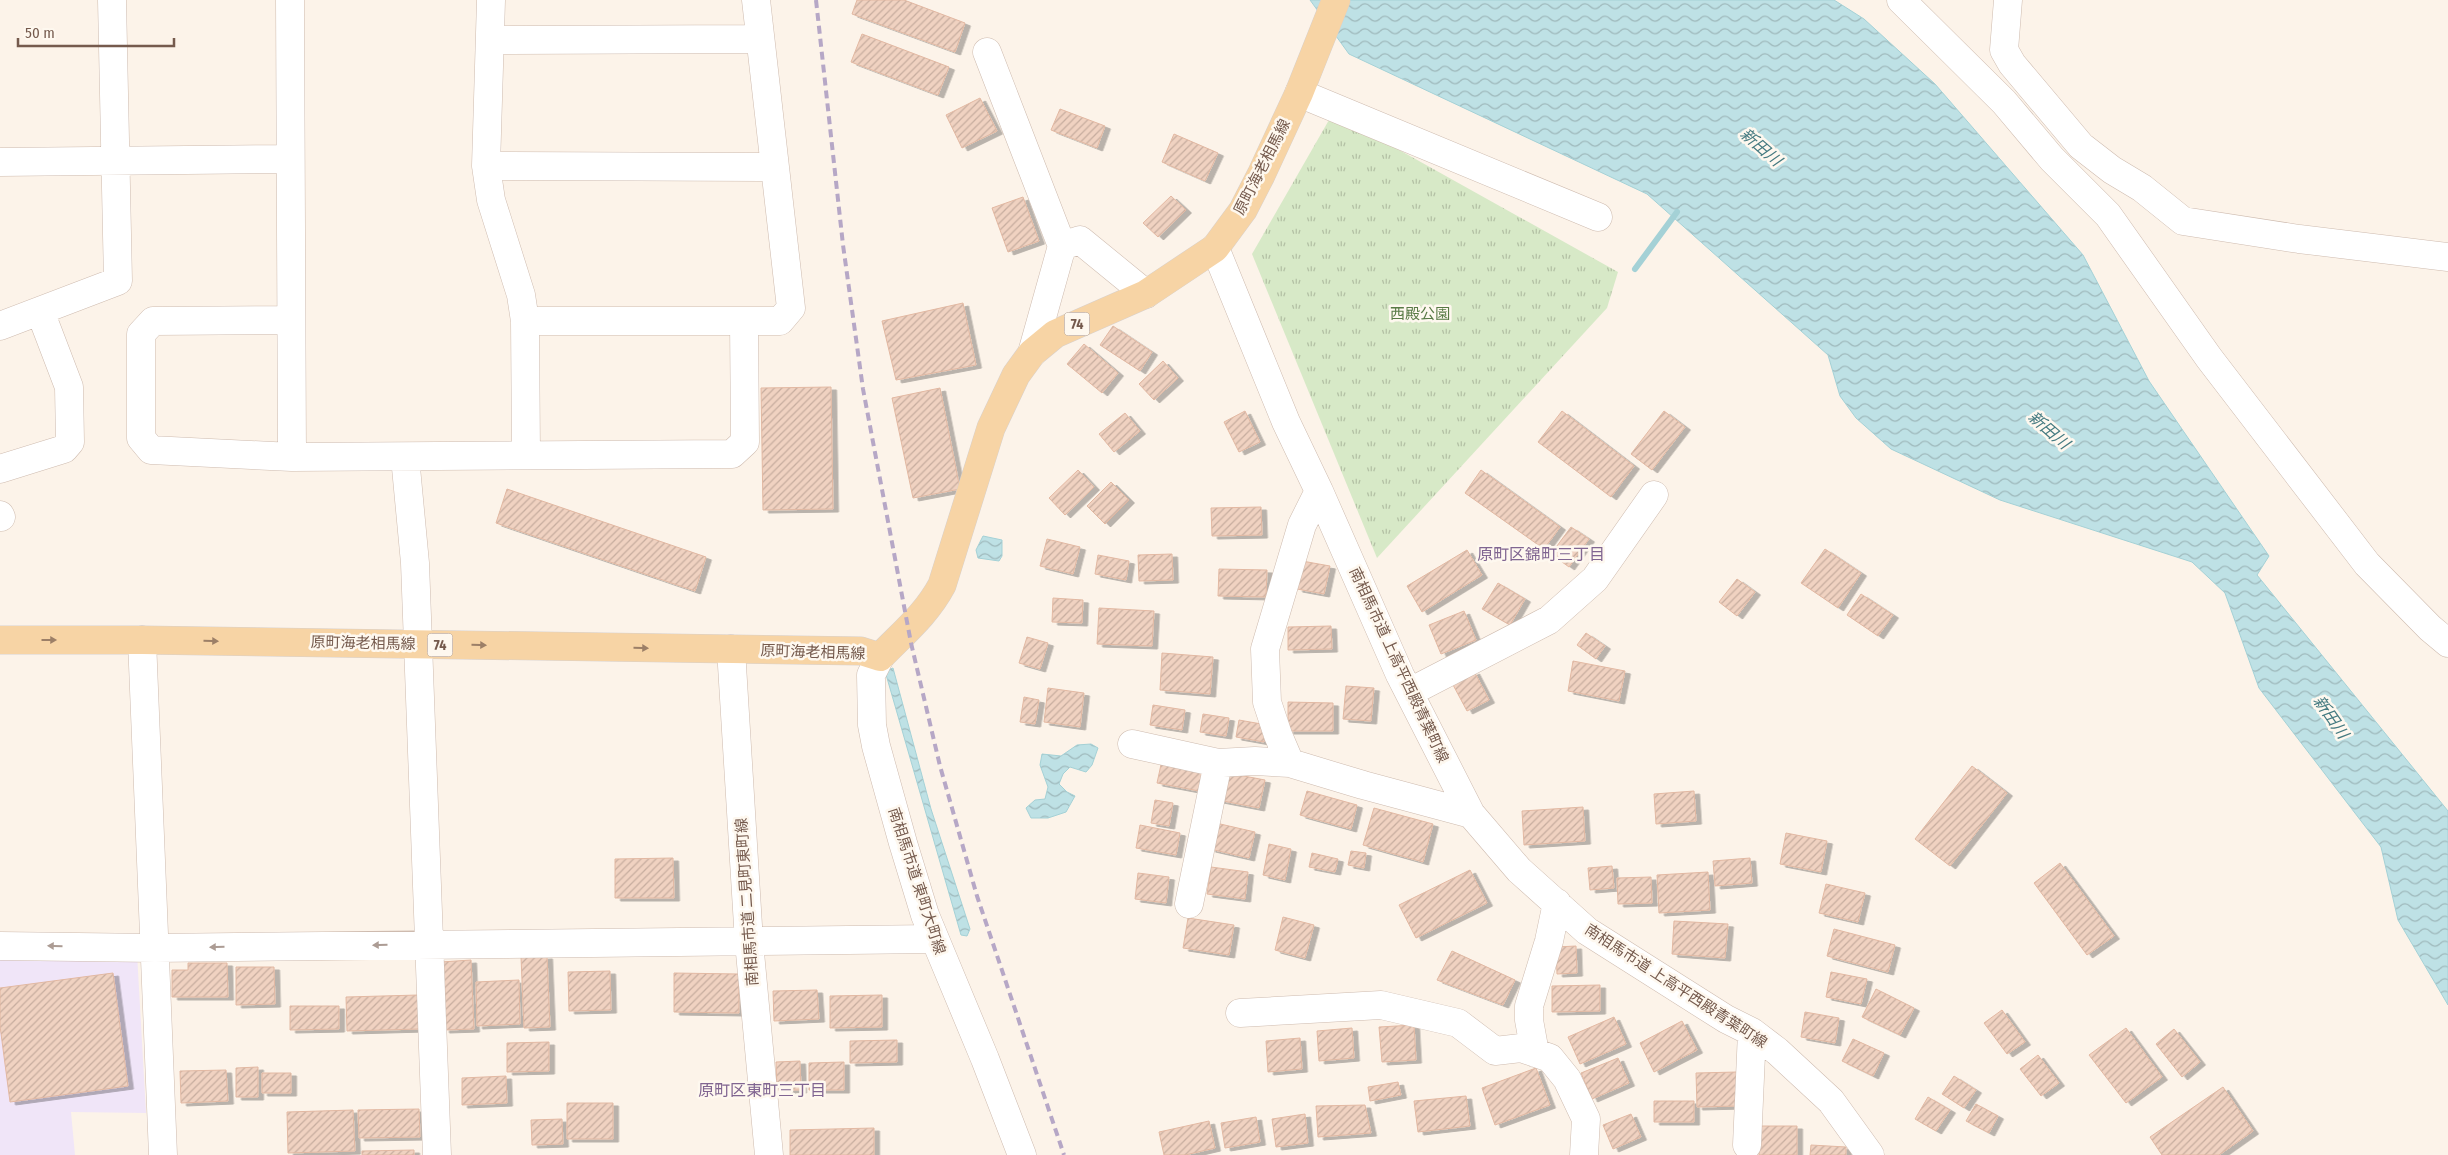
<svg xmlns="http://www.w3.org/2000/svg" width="2448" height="1155" font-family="'Fira Sans Condensed','Noto Sans JP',sans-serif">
	<defs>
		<pattern id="park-tufts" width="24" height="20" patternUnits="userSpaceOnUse" patternTransform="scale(1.25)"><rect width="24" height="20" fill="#d7e9c7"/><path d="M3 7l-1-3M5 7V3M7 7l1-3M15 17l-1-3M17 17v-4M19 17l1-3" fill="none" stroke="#b3c0a4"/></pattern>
		<pattern id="water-waves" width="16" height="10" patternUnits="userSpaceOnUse" patternTransform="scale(1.25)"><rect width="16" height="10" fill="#bee1e5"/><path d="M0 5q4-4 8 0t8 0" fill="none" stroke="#9fb9bc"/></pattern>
		<pattern id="building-hatch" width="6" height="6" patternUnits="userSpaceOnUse" patternTransform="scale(1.25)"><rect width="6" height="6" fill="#f0d2c1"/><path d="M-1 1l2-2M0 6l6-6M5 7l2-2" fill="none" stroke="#c7ad9f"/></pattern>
		<filter id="shadow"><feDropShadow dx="5.5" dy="3" stdDeviation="0" flood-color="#0004"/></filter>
	</defs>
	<rect width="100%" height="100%" fill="#fcf3e9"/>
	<path fill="#f0e5f8" d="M 0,953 L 137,953 L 146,1113 L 71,1112 L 75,1155 L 0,1155 Z"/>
	<path fill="url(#park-tufts)" d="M 1333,113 L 1618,272 L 1607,308 L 1377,558 L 1252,254 Z"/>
	<path fill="url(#water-waves)" stroke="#a4d1d6" d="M 1310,0 L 1834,0 L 1864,19 L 1935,84 L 2083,255 L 2149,381 L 2269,556 L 2257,575 L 2448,811 L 2448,1005 L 2398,920 L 2381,847 L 2259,688 L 2225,593 L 2192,562 L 2000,500 L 1891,449 L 1856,418 L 1840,396 L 1828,355 L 1647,194 L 1349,54 Z
		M 983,536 L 1002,540 L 1002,556 L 999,561 L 978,558 L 976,550 Z
		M 893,668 L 931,809 L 970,929 L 967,936 L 961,935 L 885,671 Z
		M 1091,744 L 1098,748 L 1092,765 L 1086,772 L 1070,767 L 1063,774 L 1059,784 L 1067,792 L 1075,796 L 1066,812 L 1048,818 L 1031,818 L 1026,808 L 1035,800 L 1045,799 L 1048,787 L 1040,765 L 1042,754 L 1061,756 L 1077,745 Z"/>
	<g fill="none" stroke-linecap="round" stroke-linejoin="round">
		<path stroke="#a4d1d6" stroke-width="6" d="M 1635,269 L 1677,212"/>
	</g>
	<path fill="url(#building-hatch)" stroke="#e2b8a2" filter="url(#shadow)" d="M 857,0 L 904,0 L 965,23 L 955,52 L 852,14 Z
		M 862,34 L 949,67 L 938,95 L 851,62 Z
		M 980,98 L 997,131 L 962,148 L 946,115 Z
		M 1060,109 L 1105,126 L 1097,148 L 1051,130 Z
		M 1174,134 L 1218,153 L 1205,181 L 1162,162 Z
		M 1171,196 L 1186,210 L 1158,237 L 1143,223 Z
		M 1023,197 L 1039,241 L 1008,252 L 992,208 Z
		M 963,303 L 976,365 L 896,380 L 882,321 Z
		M 1113,326 L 1152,352 L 1140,371 L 1100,345 Z
		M 1084,344 L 1118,373 L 1102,393 L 1067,364 Z
		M 1163,361 L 1178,378 L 1154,400 L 1139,384 Z
		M 831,387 L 833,509 L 763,510 L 761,388 Z
		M 940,388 L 960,489 L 913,498 L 892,398 Z
		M 1245,411 L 1260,442 L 1239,452 L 1224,422 Z
		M 1562,411 L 1634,466 L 1611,497 L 1538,442 Z
		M 1664,411 L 1685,427 L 1652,470 L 1631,454 Z
		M 1125,413 L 1140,431 L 1114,452 L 1099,434 Z
		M 1078,470 L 1094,487 L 1065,515 L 1049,498 Z
		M 1481,470 L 1560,527 L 1544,549 L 1465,493 Z
		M 1111,482 L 1129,500 L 1105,524 L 1087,506 Z
		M 507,489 L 706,557 L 695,591 L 496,523 Z
		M 1261,507 L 1262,535 L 1212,536 L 1211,508 Z
		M 1571,527 L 1589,539 L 1569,567 L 1551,554 Z
		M 1047,539 L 1080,547 L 1073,574 L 1040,566 Z
		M 1825,549 L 1861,573 L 1838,608 L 1801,583 Z
		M 1467,550 L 1482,575 L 1422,612 L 1407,586 Z
		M 1172,554 L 1173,580 L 1139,581 L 1138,555 Z
		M 1098,555 L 1129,561 L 1126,580 L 1095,574 Z
		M 1302,561 L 1330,566 L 1324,594 L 1297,589 Z
		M 1219,569 L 1267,570 L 1266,597 L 1218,596 Z
		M 1737,579 L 1755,592 L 1737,616 L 1719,602 Z
		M 1498,583 L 1525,599 L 1510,625 L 1482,609 Z
		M 1861,594 L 1893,615 L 1878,636 L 1847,615 Z
		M 1053,598 L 1083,600 L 1082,623 L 1052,622 Z
		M 1099,608 L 1154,611 L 1152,646 L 1097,644 Z
		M 1464,611 L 1476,640 L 1441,654 L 1429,625 Z
		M 1331,626 L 1332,649 L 1288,650 L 1288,627 Z
		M 1586,633 L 1605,646 L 1596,659 L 1577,645 Z
		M 1027,637 L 1048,643 L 1040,669 L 1019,663 Z
		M 1162,653 L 1213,657 L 1210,694 L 1160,690 Z
		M 1573,661 L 1625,671 L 1619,701 L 1568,691 Z
		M 1474,671 L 1489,700 L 1467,711 L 1452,683 Z
		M 1346,686 L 1374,688 L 1371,721 L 1343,719 Z
		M 1048,688 L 1084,693 L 1080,727 L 1044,722 Z
		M 1024,697 L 1039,700 L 1035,724 L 1020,722 Z
		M 1288,702 L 1333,703 L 1333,731 L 1288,731 Z
		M 1153,705 L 1185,710 L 1182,730 L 1150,725 Z
		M 1203,714 L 1229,718 L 1226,736 L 1200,732 Z
		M 1239,720 L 1267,725 L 1264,742 L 1236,737 Z
		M 1162,760 L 1204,768 L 1199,791 L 1157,783 Z
		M 1972,766 L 2007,793 L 1950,866 L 1915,839 Z
		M 1223,772 L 1265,780 L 1259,808 L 1218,800 Z
		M 1307,791 L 1357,805 L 1351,829 L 1300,815 Z
		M 1694,791 L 1696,821 L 1656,824 L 1654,794 Z
		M 1155,800 L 1173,803 L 1169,826 L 1151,823 Z
		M 1583,807 L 1585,841 L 1524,845 L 1522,811 Z
		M 1374,808 L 1433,824 L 1423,862 L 1363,845 Z
		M 1216,823 L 1255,832 L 1249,858 L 1210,849 Z
		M 1140,825 L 1180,833 L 1176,855 L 1136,848 Z
		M 1786,833 L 1827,841 L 1821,872 L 1780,864 Z
		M 1269,844 L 1291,849 L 1285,880 L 1263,875 Z
		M 1351,851 L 1366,853 L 1364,868 L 1348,865 Z
		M 1312,853 L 1338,859 L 1335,872 L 1309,867 Z
		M 673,858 L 674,898 L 615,898 L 615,859 Z
		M 1750,858 L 1752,883 L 1715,886 L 1713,861 Z
		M 2060,863 L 2114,936 L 2087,955 L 2034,883 Z
		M 1612,866 L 1614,888 L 1590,890 L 1588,868 Z
		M 1211,867 L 1248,872 L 1245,899 L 1207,894 Z
		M 1470,870 L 1487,903 L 1416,938 L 1399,905 Z
		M 1708,872 L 1710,910 L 1659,913 L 1657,875 Z
		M 1138,873 L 1169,877 L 1166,903 L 1135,899 Z
		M 1651,877 L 1652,903 L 1618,904 L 1617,878 Z
		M 1826,884 L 1865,893 L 1858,922 L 1819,913 Z
		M 1283,917 L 1314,925 L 1305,958 L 1275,950 Z
		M 1188,918 L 1234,925 L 1229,955 L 1183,948 Z
		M 1674,921 L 1728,924 L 1725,958 L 1672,954 Z
		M 1834,929 L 1895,945 L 1888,972 L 1827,956 Z
		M 1576,946 L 1577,973 L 1557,974 L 1556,947 Z
		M 1452,951 L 1515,980 L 1503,1005 L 1437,980 Z
		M 547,956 L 550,1027 L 524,1028 L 521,957 Z
		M 471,960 L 474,1029 L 444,1030 L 441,962 Z
		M 188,963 L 227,963 L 228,997 L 172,997 L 172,970 L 188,970 Z
		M 236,967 L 274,967 L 275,1004 L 236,1005 Z
		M 610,971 L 611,1010 L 569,1011 L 568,972 Z
		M 1831,972 L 1867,979 L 1861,1004 L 1826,997 Z
		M 113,973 L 128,1086 L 10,1102 L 0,1026 L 0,988 Z
		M 674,973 L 739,974 L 739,1013 L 674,1012 Z
		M 519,980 L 520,1024 L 477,1026 L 476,982 Z
		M 1600,985 L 1600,1011 L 1552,1012 L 1552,986 Z
		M 1876,989 L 1914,1008 L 1900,1035 L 1862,1017 Z
		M 817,990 L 819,1019 L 774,1021 L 773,991 Z
		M 418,995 L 419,1029 L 347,1031 L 346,997 Z
		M 882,995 L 882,1027 L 830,1028 L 830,996 Z
		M 290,1006 L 339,1006 L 339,1029 L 290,1030 Z
		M 2002,1010 L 2025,1042 L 2007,1054 L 1984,1023 Z
		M 1805,1012 L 1839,1018 L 1835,1043 L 1801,1037 Z
		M 1614,1017 L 1626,1044 L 1580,1064 L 1568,1037 Z
		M 1682,1021 L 1697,1050 L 1654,1072 L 1640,1043 Z
		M 1414,1025 L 1416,1060 L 1382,1062 L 1379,1027 Z
		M 1352,1028 L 1354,1058 L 1319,1061 L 1317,1031 Z
		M 2126,1028 L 2162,1077 L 2126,1103 L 2089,1055 Z
		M 2174,1029 L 2200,1062 L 2182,1077 L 2156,1044 Z
		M 1300,1038 L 1302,1069 L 1268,1072 L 1266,1041 Z
		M 1853,1039 L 1884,1053 L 1873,1076 L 1842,1061 Z
		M 897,1040 L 897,1062 L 850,1063 L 850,1041 Z
		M 549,1042 L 549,1071 L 507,1072 L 507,1043 Z
		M 2038,1055 L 2059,1083 L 2041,1096 L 2020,1069 Z
		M 1618,1058 L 1629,1083 L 1592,1099 L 1581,1073 Z
		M 800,1061 L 801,1090 L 777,1090 L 776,1062 Z
		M 844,1062 L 844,1090 L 809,1090 L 809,1063 Z
		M 258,1067 L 258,1097 L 236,1097 L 236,1068 Z
		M 1536,1068 L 1550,1105 L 1495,1125 L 1482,1088 Z
		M 226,1070 L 228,1101 L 181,1103 L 180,1071 Z
		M 1737,1072 L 1738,1106 L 1697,1107 L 1696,1073 Z
		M 262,1073 L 291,1073 L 291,1093 L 262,1093 Z
		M 506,1076 L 507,1103 L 462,1105 L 462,1078 Z
		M 1954,1076 L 1976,1090 L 1964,1108 L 1942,1094 Z
		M 1398,1082 L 1401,1095 L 1370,1101 L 1368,1087 Z
		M 2223,1087 L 2253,1131 L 2219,1155 L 2162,1155 L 2150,1137 Z
		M 1466,1096 L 1470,1126 L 1418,1132 L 1414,1101 Z
		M 1928,1097 L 1950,1110 L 1936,1131 L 1915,1119 Z
		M 1654,1101 L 1694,1101 L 1694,1122 L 1654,1122 Z
		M 567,1103 L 613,1103 L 613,1139 L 567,1139 Z
		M 1976,1104 L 1998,1116 L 1989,1133 L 1966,1121 Z
		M 1365,1105 L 1371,1133 L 1318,1137 L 1316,1106 Z
		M 419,1109 L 420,1137 L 359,1138 L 358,1110 Z
		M 353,1110 L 355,1151 L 288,1153 L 287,1112 Z
		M 1305,1114 L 1308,1143 L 1276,1147 L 1272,1119 Z
		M 1631,1114 L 1641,1137 L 1613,1149 L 1603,1125 Z
		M 1256,1117 L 1260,1142 L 1225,1148 L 1221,1123 Z
		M 562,1119 L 563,1144 L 532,1145 L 531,1120 Z
		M 1209,1121 L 1215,1148 L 1185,1155 L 1164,1155 L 1159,1132 Z
		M 1759,1126 L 1797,1126 L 1797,1155 L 1759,1155 Z
		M 874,1128 L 874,1155 L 790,1155 L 790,1130 Z
		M 1811,1145 L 1846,1147 L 1846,1155 L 1810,1155 Z
		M 414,1150 L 414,1155 L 362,1155 L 362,1151 Z"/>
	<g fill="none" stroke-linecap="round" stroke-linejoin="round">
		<defs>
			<path id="minor" d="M 290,0 L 292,457
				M 491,0 L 486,166 L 491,200 L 521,295 L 525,321 L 526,455
				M 1901,0 L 2004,102 L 2052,159 L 2108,215 L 2209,358 L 2367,564 L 2430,628 L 2448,643
				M 2008,0 L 2004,50 L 2012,64 L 2081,146 L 2112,170 L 2142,188 L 2183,221 L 2299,239 L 2448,257
				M 490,40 L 760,39
				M 987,52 L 1062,246 L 1080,240 L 1146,294
				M 1299,93 L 1598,217
				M 0,162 L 290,159
				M 486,166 L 775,167
				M 1215,248 L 1286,422 L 1319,491 L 1400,675 L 1471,814 L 1519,870 L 1587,931 L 1726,1019 L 1752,1032 L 1777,1051 L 1831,1101 L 1870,1155
				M 290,320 L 153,321 L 141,334 L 141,438 L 151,450 L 292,457 L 732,454 L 745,442 L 744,321
				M 525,321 L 780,321 L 791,308 L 756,0
				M 0,326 L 118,281 L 112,0
				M 1032,353 L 1062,246
				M 405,457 L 415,563 L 437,1155
				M 0,469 L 64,449 L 70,442 L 69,387 L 40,311
				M 0,515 L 1,517
				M 142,640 L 163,1155
				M 731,649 L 749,942 L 769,1155
				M 880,657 L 871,675 L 872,725 L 876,746 L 903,843 L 925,915 L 985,1059 L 1022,1155
				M 1410,692 L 1549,620 L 1595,579 L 1654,495
				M 1132,744 L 1218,763 L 1255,761 L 1290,763 L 1363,785 L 1471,814
				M 1290,763 L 1278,735 L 1267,702 L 1265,649 L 1302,525 L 1319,491
				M 1189,904 L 1218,763
				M 0,946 L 155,948 L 934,939
				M 1240,1013 L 1381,1005 L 1458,1023 L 1495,1051 L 1521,1048 L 1550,1058 L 1567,1079 L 1586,1119 L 1584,1155
				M 1535,1053 L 1529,1020 L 1529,1006 L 1549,941 L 1557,903
				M 1747,1145 L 1752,1032"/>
			<path id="major" d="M 0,640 L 142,640 L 861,651 L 880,657 C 903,633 926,615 942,585 L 991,428 L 1016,375 L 1032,353 L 1055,334 L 1146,294 L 1215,248 L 1243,210 L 1261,175 L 1299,93 L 1336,0"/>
		</defs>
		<use href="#minor" stroke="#cebbaf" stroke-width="29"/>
		<use href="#major" stroke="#d8d1cd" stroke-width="29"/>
		<use href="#minor" stroke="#fff" stroke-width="28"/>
		<use href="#major" stroke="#f7d4a5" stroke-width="28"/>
		<path stroke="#b6a7c6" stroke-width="4" stroke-dasharray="8 5" stroke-linecap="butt" d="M 816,0 L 843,245 L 863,389 L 911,643 L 940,766 L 977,896 L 1064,1155"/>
	</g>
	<defs><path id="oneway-solid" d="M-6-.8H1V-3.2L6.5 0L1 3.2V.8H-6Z" transform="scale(1.25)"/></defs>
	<g fill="#9c7f67">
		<use href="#oneway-solid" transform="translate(49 640)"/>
		<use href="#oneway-solid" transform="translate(211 641) rotate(1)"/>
		<use href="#oneway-solid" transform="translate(479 645) rotate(1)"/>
		<use href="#oneway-solid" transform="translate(641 648) rotate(1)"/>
	</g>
	<g fill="#ac9c94">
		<use href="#oneway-solid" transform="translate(380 945) rotate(179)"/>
		<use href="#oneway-solid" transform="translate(55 946) rotate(-179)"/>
		<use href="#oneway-solid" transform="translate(217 947) rotate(179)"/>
	</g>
	<g text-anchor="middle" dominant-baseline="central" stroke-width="5" stroke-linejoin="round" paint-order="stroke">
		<g fill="#fef8ef" stroke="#9e897e" stroke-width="1">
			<rect x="1064.5" y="312.5" width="25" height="23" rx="4"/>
			<rect x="427.5" y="633.5" width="25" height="23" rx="4"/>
		</g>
		<g font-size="14" font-weight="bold" fill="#755a4d">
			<text x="1077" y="324">74</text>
			<text x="440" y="645">74</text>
		</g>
		<g font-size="15" fill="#755a4d" stroke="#fef8ef">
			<text transform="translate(1262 167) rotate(-63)">原町海老相馬線</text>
			<text transform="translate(363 643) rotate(1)">原町海老相馬線</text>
			<text transform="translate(813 652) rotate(2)">原町海老相馬線</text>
			<text transform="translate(1399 665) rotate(65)">南相馬市道 上高平西殿青葉町線</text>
			<text transform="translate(917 881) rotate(72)">南相馬市道 東町大町線</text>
			<text transform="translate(747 902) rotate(-94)">南相馬市道 二見町東町線</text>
			<text transform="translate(1676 986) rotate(33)">南相馬市道 上高平西殿青葉町線</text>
		</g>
		<g font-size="15" fill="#587a45" stroke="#fef8ef">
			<text x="1420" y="314">西殿公園</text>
		</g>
		<g font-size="16" font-style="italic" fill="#447a80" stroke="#fef8ef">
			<text transform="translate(1761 147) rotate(41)">新田川</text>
			<text transform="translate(2049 430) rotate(41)">新田川</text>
			<text transform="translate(2331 717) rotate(55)">新田川</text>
		</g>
		<g font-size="16" fill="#806591" stroke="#fef8ef">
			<text x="1541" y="554">原町区錦町三丁目</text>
			<text x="762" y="1090">原町区東町三丁目</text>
		</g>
	</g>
	<path d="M18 38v8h156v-8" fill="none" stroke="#755a4d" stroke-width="2.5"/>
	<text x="25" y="38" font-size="15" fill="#755a4d" stroke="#fef8ef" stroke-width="4" paint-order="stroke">50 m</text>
</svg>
